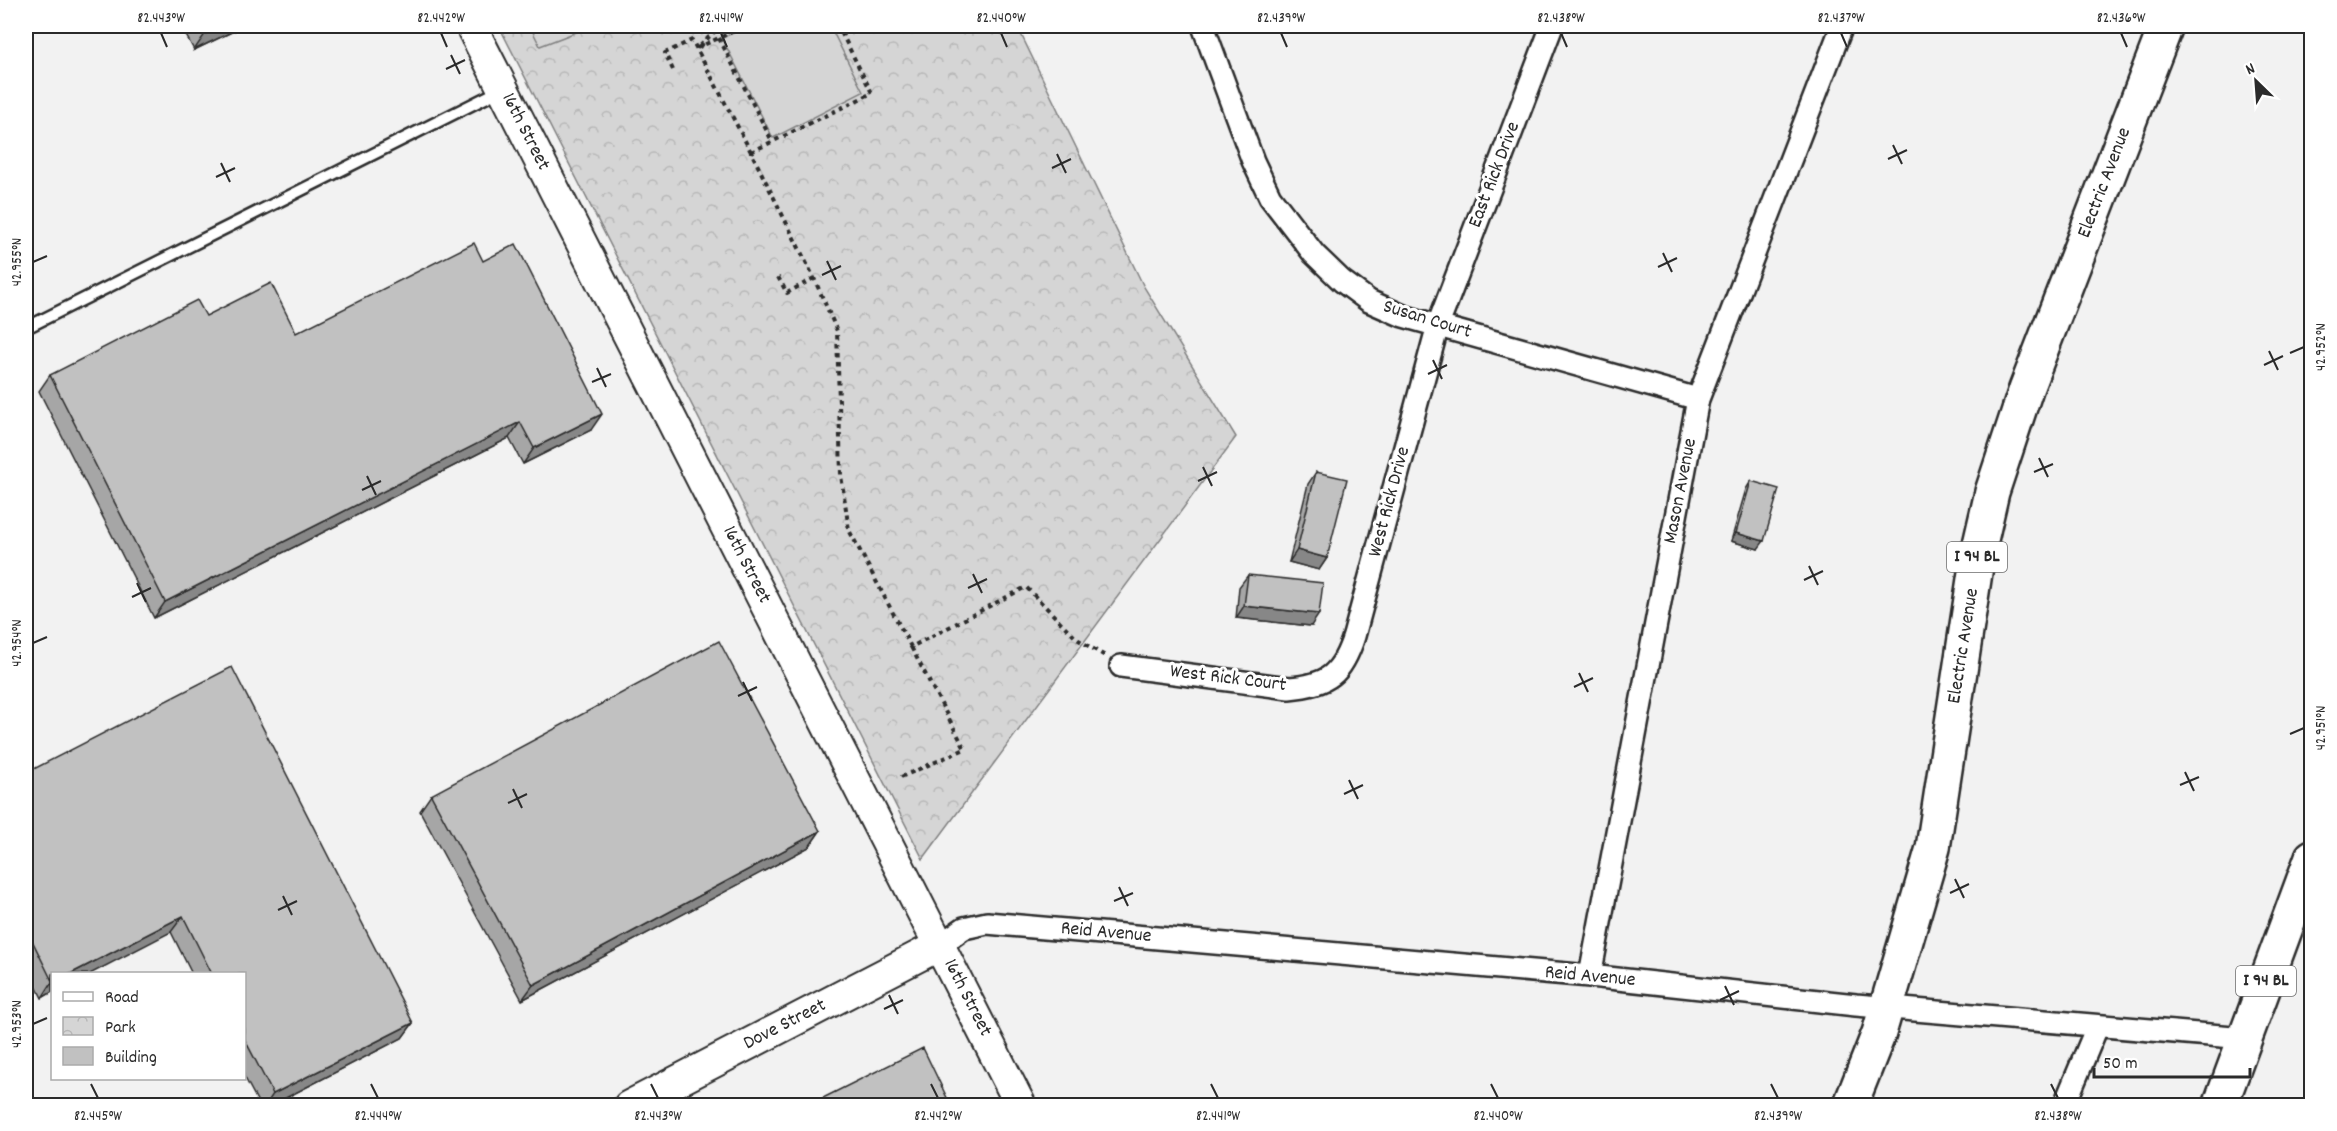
<svg xmlns="http://www.w3.org/2000/svg" width="2337" height="1131" font-family="Dekko,sans-serif">
	<defs>
		<pattern id="park-crowns" width="20" height="18" patternUnits="userSpaceOnUse" patternTransform="scale(1.5)"><rect width="20" height="18" fill="#d5d5d5"/><path d="M2 6a3 3 0 1 1 6 0M12 15a3 3 0 1 1 6 0" fill="none" stroke="#b7b7b7"/></pattern>
	</defs>
	<rect width="100%" height="100%" fill="#f2f2f2"/>
	<filter id="ink" filterUnits="userSpaceOnUse"><feTurbulence type="fractalNoise" baseFrequency=".0167" numOctaves="2"/><feDisplacementMap in="SourceGraphic" scale="12" xChannelSelector="R" yChannelSelector="G"/><feConvolveMatrix kernelMatrix="1 2 1 2 8 2 1 2 1" color-interpolation-filters="sRGB"/></filter>
	<g filter="url(#ink)">
		<path fill="url(#park-crowns)" stroke="#808080" stroke-width="1.5" d="M 499,26 L 1017,26 L 1144,287 L 1236,437 L 923,859 Z"/>
		<path fill="#d5d5d5" stroke="#808080" stroke-width="1.5" d="M 530,26 L 592,26 L 540,46 Z
			M 747,26 L 830,26 L 863,92 L 773,138 L 722,38 Z"/>
		<g fill="none" stroke-linecap="round" stroke-linejoin="round">
			<defs>
				<path id="lane" d="M 26,328 L 503,89"/>
				<path id="street" d="M 1203,26 L 1253,161 L 1270,197 L 1314,254 L 1342,281 L 1369,301 L 1403,316 L 1698,399
					M 1121,666 L 1289,688 C 1328,685 1342,674 1354,636 L 1438,325 L 1552,26
					M 940,945 L 964,928 L 987,923 L 1590,976 L 1856,1005 L 2245,1038
					M 1590,976 L 1698,399 L 1842,26
					M 2064,1106 L 2097,1027"/>
				<path id="secondary" d="M 471,26 L 1021,1106
					M 629,1106 L 940,945"/>
				<path id="primary" d="M 1850,1106 L 1879,1033 L 1933,848 L 1978,553 L 1992,492 L 2026,389 L 2166,26
					M 2220,1106 L 2312,857"/>
			</defs>
			<use href="#lane" stroke="#2b2b2b" stroke-width="15"/>
			<use href="#street" stroke="#2b2b2b" stroke-width="26"/>
			<use href="#secondary" stroke="#2b2b2b" stroke-width="34"/>
			<use href="#primary" stroke="#2b2b2b" stroke-width="38"/>
			<path stroke="#2b2b2b" stroke-width="4" stroke-dasharray="4.5 4.5" stroke-linecap="butt" d="M 719,38 L 772,141
				M 700,46 L 720,26
				M 697,48 L 745,26
				M 673,70 L 665,53 L 692,40 L 751,152 L 814,278 L 837,331 L 841,475 L 849,530 L 911,647 L 1026,587 L 1077,639 L 1105,656
				M 751,152 L 872,93 L 838,26
				M 778,277 L 787,293 L 814,278
				M 901,777 L 965,749 L 911,647"/>
			<use href="#lane" stroke="#fff" stroke-width="10"/>
			<use href="#street" stroke="#fff" stroke-width="21"/>
			<use href="#secondary" stroke="#fff" stroke-width="30"/>
			<use href="#primary" stroke="#fff" stroke-width="33"/>
		</g>
		<path fill="#a6a6a6" stroke="#2b2b2b" stroke-width="1.5" d="M 181,26 L 244,26 L 194,50 Z
			M 483,261 L 591,430 L 523,464 L 509,438 L 154,618 L 39,391 L 50,375 L 206,316 L 296,333 Z
			M 1316,472 L 1327,558 L 1319,570 L 1289,562 L 1308,484 Z
			M 1751,481 L 1758,549 L 1731,541 L 1746,489 Z
			M 1248,575 L 1311,626 L 1236,618 L 1239,587 Z
			M 26,773 L 413,1023 L 402,1038 L 270,1106 L 260,1106 L 244,1076 L 244,974 L 192,974 L 171,932 L 52,974 L 52,992 L 42,998 L 26,966 Z
			M 431,795 L 820,831 L 809,847 L 522,1000 L 420,811 Z"/>
		<path fill="#878787" stroke="#2b2b2b" stroke-width="1.5" d="M 223,26 L 244,26 L 194,50 L 205,34 Z
			M 602,414 L 591,430 L 523,464 L 534,448 Z
			M 520,422 L 509,438 L 154,618 L 165,602 Z
			M 1736,533 L 1764,541 L 1758,549 L 1731,541 Z
			M 1297,550 L 1327,558 L 1319,570 L 1289,562 Z
			M 1244,606 L 1319,614 L 1311,626 L 1236,618 Z
			M 820,831 L 809,847 L 522,1000 L 533,985 Z
			M 183,916 L 171,932 L 90,974 L 70,974 Z
			M 52,982 L 52,992 L 42,998 Z
			M 413,1023 L 402,1038 L 270,1106 L 265,1106 L 273,1094 Z"/>
		<path fill="#c1c1c1" stroke="#2b2b2b" stroke-width="1.5" d="M 200,26 L 223,26 L 205,34 Z
			M 474,243 L 483,261 L 516,244 L 602,414 L 534,448 L 520,422 L 165,602 L 50,375 L 197,300 L 206,316 L 271,283 L 296,333 Z
			M 1316,472 L 1347,479 L 1327,558 L 1297,550 Z
			M 1751,481 L 1779,489 L 1764,541 L 1736,533 Z
			M 1248,575 L 1323,583 L 1319,614 L 1244,606 Z
			M 719,641 L 820,831 L 533,985 L 431,795 Z
			M 232,667 L 413,1023 L 273,1094 L 244,1038 L 244,974 L 212,974 L 183,916 L 70,974 L 52,974 L 52,981 L 26,928 L 26,773 Z
			M 923,1048 L 951,1106 L 807,1106 Z"/>
	</g>
	<path fill="none" stroke="#2b2b2b" stroke-width="2" d="M 161,33 L 167,47M 441,33 L 447,47M 721,33 L 727,47M 1001,33 L 1007,47M 1281,33 L 1287,47M 1561,33 L 1567,47M 1841,33 L 1847,47M 2121,33 L 2127,47M 451,55 L 460,74M 446,69 L 465,60M 1893,145 L 1902,164M 1057,154 L 1066,173M 1888,159 L 1907,150M 221,163 L 230,182M 1052,168 L 1071,159M 216,177 L 235,168M 1663,253 L 1672,272M 827,261 L 836,280M 33,262 L 47,256M 1658,267 L 1677,258M 822,275 L 841,266M 2269,351 L 2278,370M 2290,353 L 2304,347M 1433,360 L 1442,379M 2264,365 L 2283,356M 597,368 L 606,387M 1428,374 L 1447,365M 592,382 L 611,374M 2039,458 L 2048,477M 1203,467 L 1212,486M 2034,472 L 2053,464M 367,476 L 376,495M 1198,481 L 1217,472M 362,490 L 381,481M 1809,566 L 1818,585M 973,574 L 982,593M 1804,580 L 1823,571M 137,583 L 146,602M 968,588 L 987,579M 132,597 L 151,588M 33,643 L 47,637M 1579,673 L 1588,692M 743,682 L 752,701M 1574,687 L 1593,678M 738,696 L 757,687M 2290,734 L 2304,728M 2185,772 L 2194,791M 1349,780 L 1358,799M 2180,785 L 2199,777M 513,789 L 522,808M 1344,794 L 1363,785M 508,803 L 527,794M 1955,879 L 1964,898M 1119,887 L 1128,906M 1950,893 L 1969,884M 283,896 L 292,915M 1114,901 L 1133,893M 278,910 L 297,901M 1725,986 L 1734,1005M 889,995 L 898,1014M 1720,1000 L 1739,991M 884,1009 L 903,1000M 33,1024 L 47,1018M 91,1084 L 98,1098M 371,1084 L 378,1098M 651,1084 L 658,1098M 931,1084 L 938,1098M 1211,1084 L 1218,1098M 1491,1084 L 1498,1098M 1771,1084 L 1778,1098M 2051,1084 L 2058,1098"/>
	<g text-anchor="middle" dominant-baseline="central" stroke-width="6" stroke-linejoin="round" paint-order="stroke">
		<g fill="#fff" stroke="#6b6b6b" stroke-width="1.5">
			<rect x="1947" y="542" width="60" height="30" rx="4.5"/>
			<rect x="2236" y="966" width="60" height="30" rx="4.5"/>
		</g>
		<g font-size="18" font-weight="bold" fill="#2b2b2b">
			<text x="1977" y="557">I 94 BL</text>
			<text x="2266" y="981">I 94 BL</text>
		</g>
		<g font-size="20" fill="#2b2b2b" stroke="#fff">
			<text transform="translate(525 132) rotate(63)">16th Street</text>
			<text transform="translate(1495 175) rotate(-69)">East Rick Drive</text>
			<text transform="translate(2105 183) rotate(-69)">Electric Avenue</text>
			<text transform="translate(1427 320) rotate(17)">Susan Court</text>
			<text transform="translate(1681 491) rotate(-79)">Mason Avenue</text>
			<text transform="translate(1390 502) rotate(-75)">West Rick Drive</text>
			<text transform="translate(746 565) rotate(63)">16th Street</text>
			<text transform="translate(1964 646) rotate(-81)">Electric Avenue</text>
			<text transform="translate(1228 679) rotate(7)">West Rick Court</text>
			<text transform="translate(1106 933) rotate(5)">Reid Avenue</text>
			<text transform="translate(1590 977) rotate(5)">Reid Avenue</text>
			<text transform="translate(967 998) rotate(63)">16th Street</text>
			<text transform="translate(785 1025) rotate(-27)">Dove Street</text>
		</g>
	</g>
	<rect width="2337" height="1131" fill="none" stroke="#fff" stroke-width="66"/>
	<rect x="51" y="972" width="195" height="108" fill="#ffffff" stroke="#aaaaaa" stroke-width="1.5"/>
	<rect x="63" y="992" width="30" height="9" fill="#ffffff" stroke="#aaaaaa" stroke-width="1.5"/>
	<text x="105" y="1002" font-size="18" fill="#2b2b2b">Road</text>
	<rect x="63" y="1017" width="30" height="18" fill="url(#park-crowns)" stroke="#aaaaaa" stroke-width="1.5"/>
	<text x="105" y="1032" font-size="18" fill="#2b2b2b">Park</text>
	<rect x="63" y="1047" width="30" height="18" fill="#c1c1c1" stroke="#aaaaaa" stroke-width="1.5"/>
	<text x="105" y="1062" font-size="18" fill="#2b2b2b">Building</text>
	<g transform="translate(2256 81) rotate(335)" stroke="#ffffff" stroke-width="4.5" paint-order="stroke">
	<path d="M0-4.5L10 22L0 15L-10 22Z" fill="#2b2b2b"/>
	<text y="-9" font-size="16" font-weight="bold" text-anchor="middle" fill="#2b2b2b">N</text>
	</g>
	<path d="M2094 1068v9h156v-9" fill="none" stroke="#2b2b2b" stroke-width="3"/>
	<text x="2103" y="1068" font-size="18" fill="#2b2b2b" stroke="#ffffff" stroke-width="4.5" paint-order="stroke">50 m</text>
	<rect x="33" y="33" width="2271" height="1065" fill="none" stroke="#2b2b2b" stroke-width="2"/>
	<g font-size="15" text-anchor="middle" fill="#2b2b2b">
		<text x="161" y="22">82.443°W</text>
		<text x="441" y="22">82.442°W</text>
		<text x="721" y="22">82.441°W</text>
		<text x="1001" y="22">82.440°W</text>
		<text x="1281" y="22">82.439°W</text>
		<text x="1561" y="22">82.438°W</text>
		<text x="1841" y="22">82.437°W</text>
		<text x="2121" y="22">82.436°W</text>
		<text transform="translate(16 262) rotate(-90)" y="5">42.955°N</text>
		<text transform="translate(2320 347) rotate(-90)" y="5">42.952°N</text>
		<text transform="translate(16 643) rotate(-90)" y="5">42.954°N</text>
		<text transform="translate(2320 728) rotate(-90)" y="5">42.951°N</text>
		<text transform="translate(16 1024) rotate(-90)" y="5">42.953°N</text>
		<text x="98" y="1120">82.445°W</text>
		<text x="378" y="1120">82.444°W</text>
		<text x="658" y="1120">82.443°W</text>
		<text x="938" y="1120">82.442°W</text>
		<text x="1218" y="1120">82.441°W</text>
		<text x="1498" y="1120">82.440°W</text>
		<text x="1778" y="1120">82.439°W</text>
		<text x="2058" y="1120">82.438°W</text>
	</g>
</svg>
